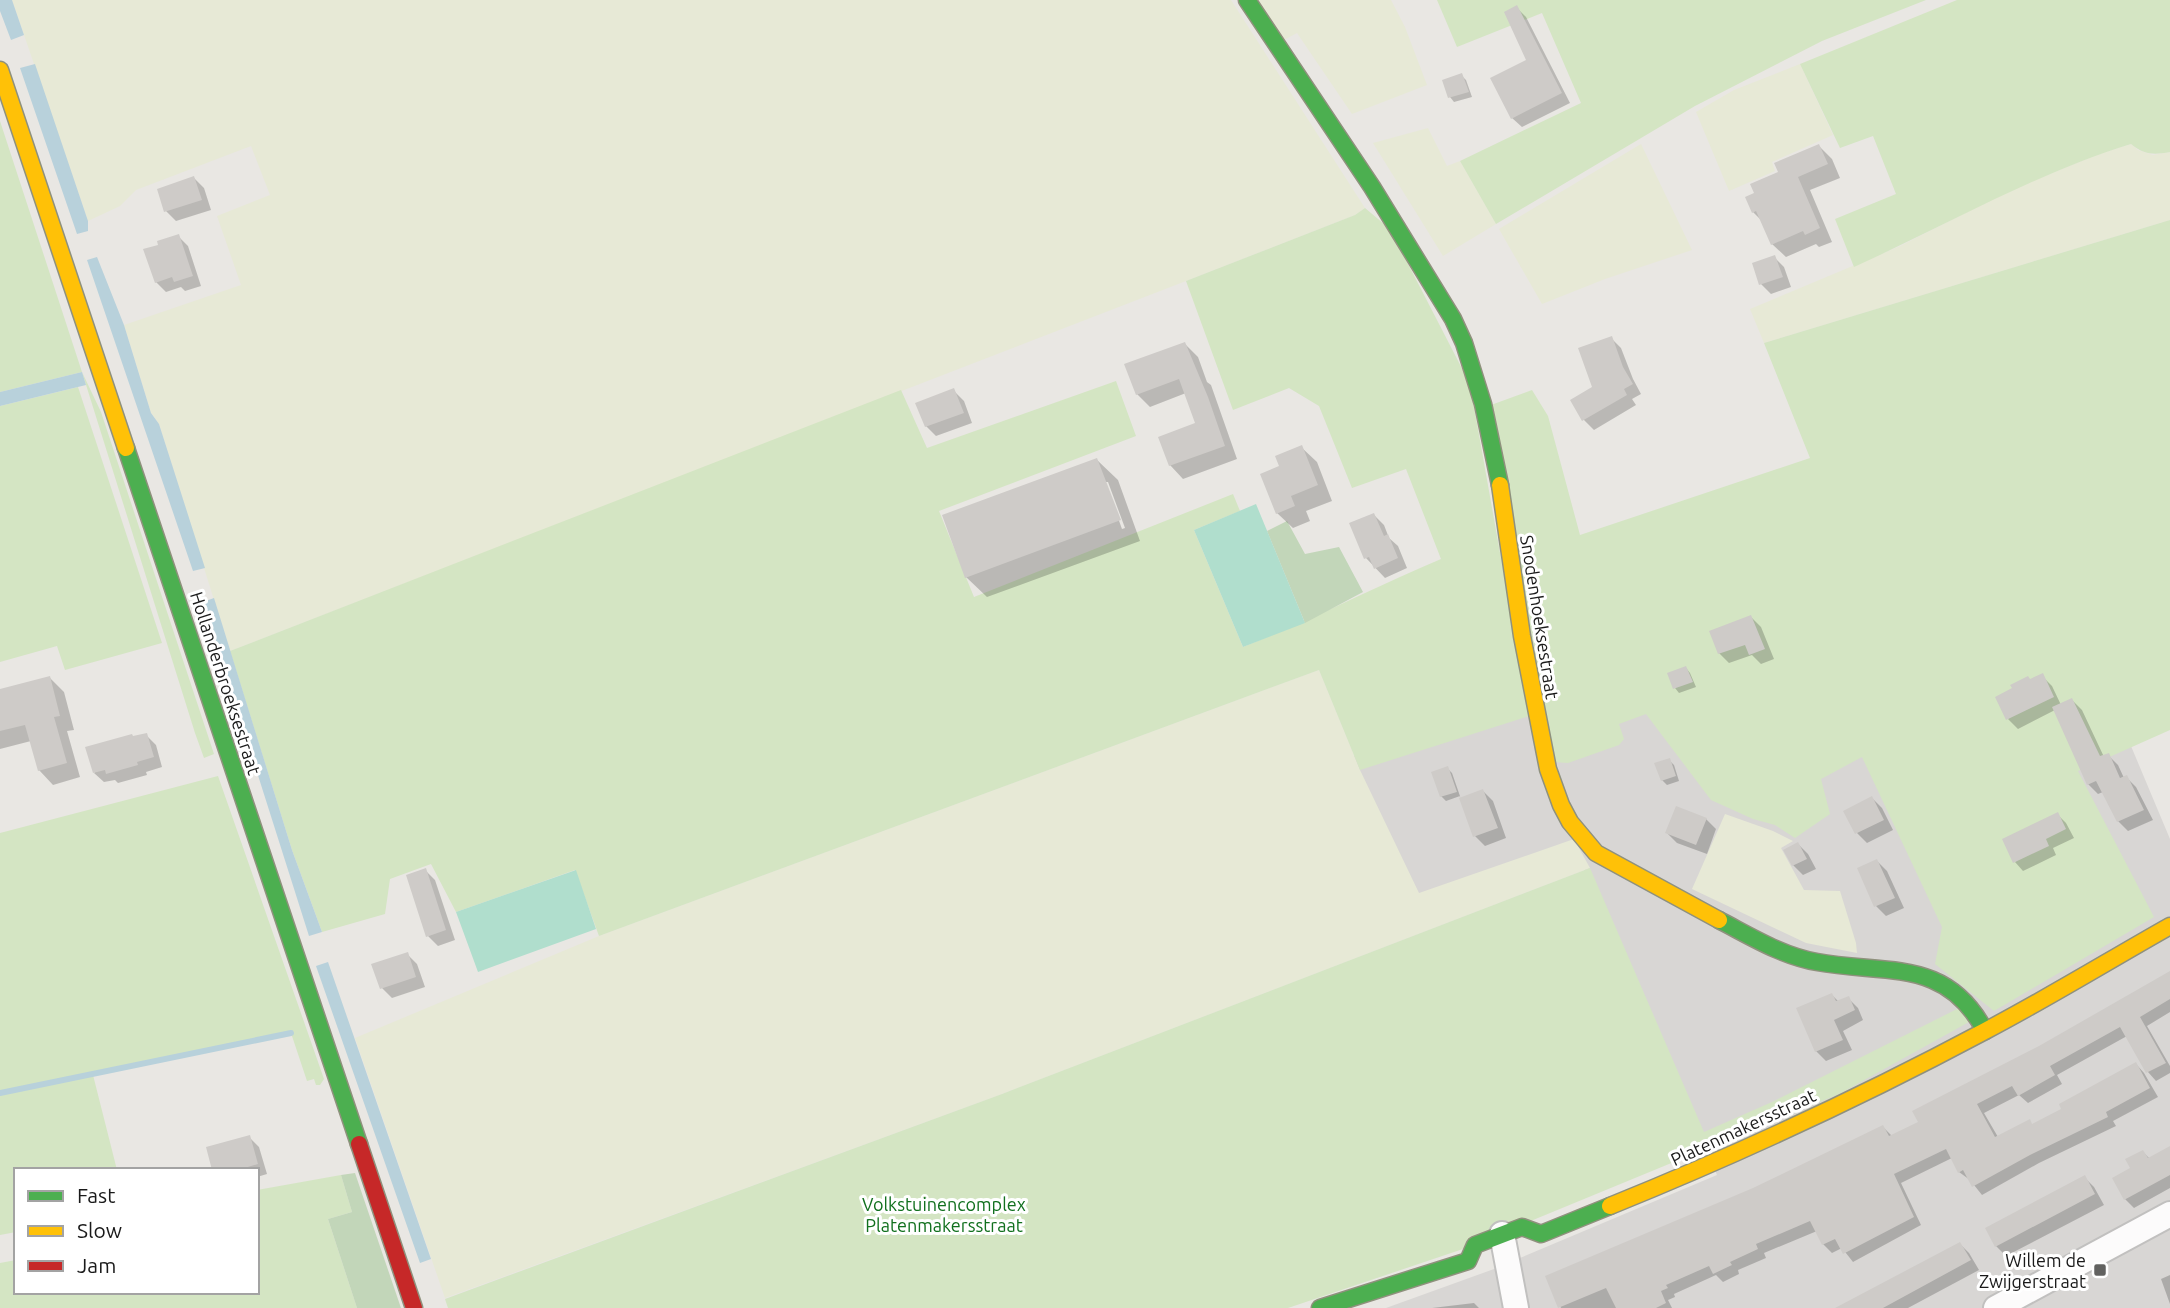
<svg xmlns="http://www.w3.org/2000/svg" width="2170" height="1308" font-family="Ubuntu,sans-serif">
	<rect width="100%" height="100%" fill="#e9e7e3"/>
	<path fill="#d8d6d4" d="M 2058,572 L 2170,839 L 2170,1308 L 1386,1308 L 1494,1269 L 1717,1175 L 1574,847 L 1415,902 L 1346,758 Z"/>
	<path fill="#e7e9d6" d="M 12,0 L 1231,0 L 1365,208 L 1355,215 L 1186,281 L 230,651 L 159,424 L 151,413 L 124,325 L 241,285 L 217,216 L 270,195 L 251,146 L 136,190 L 120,206 L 88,221 Z
		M 1255,0 L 1391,0 L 1405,27 L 1427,85 L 1352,114 L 1297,33 L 1282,41 Z
		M 1800,64 L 1833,135 L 1772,162 L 1775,171 L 1729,191 L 1696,112 L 1734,90 Z
		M 1428,128 L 1447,166 L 1460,161 L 1496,224 L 1443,256 L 1373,143 Z
		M 1641,144 L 1692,250 L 1605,279 L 1542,304 L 1499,229 Z
		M 2131,144 L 2138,150 L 2153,155 L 2170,152 L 2170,220 L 1764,343 L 1750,309 L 1898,247 L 2015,188 L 2099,154 Z
		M 1319,670 L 1360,770 L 1419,893 L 1574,839 L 1590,868 L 1002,1094 L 445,1298 L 355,1038 L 599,936 Z
		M 1725,814 L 1773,831 L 1793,841 L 1781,848 L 1804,890 L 1840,891 L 1856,943 L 1857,953 L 1806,943 L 1692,889 Z"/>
	<path fill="#d4e5c3" d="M 1437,0 L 1926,0 L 1822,41 L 1695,106 L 1496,224 L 1460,161 L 1581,103 L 1542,13 L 1457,47 Z
		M 1957,0 L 2170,0 L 2170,152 C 2154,155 2144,155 2131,144 C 2034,174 1947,225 1854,267 L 1835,219 L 1896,194 L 1873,136 L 1840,148 L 1800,64 Z
		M 0,121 L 82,372 L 101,412 L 214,754 L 204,758 L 195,733 L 82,372 L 0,392 Z
		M 1365,208 L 1390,229 L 1470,384 L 1529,716 L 1360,770 L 1319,670 L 599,936 L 575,870 L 456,912 L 431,864 L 390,879 L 385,914 L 322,932 L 292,850 L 230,651 L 901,390 L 927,448 L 1116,381 L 1136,436 L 939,511 L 974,597 L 1233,494 L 1240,511 L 1194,530 L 1243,647 C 1311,620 1375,587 1441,559 L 1406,469 L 1352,488 L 1319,406 L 1289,388 L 1233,410 L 1186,281 L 1355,215 Z
		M 2170,220 L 2170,730 L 2078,771 L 2154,917 L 1994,1011 L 1935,964 L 1942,927 L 1862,757 L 1821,779 L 1830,814 L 1795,838 L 1775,825 L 1753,819 L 1711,800 L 1646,714 L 1619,724 L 1624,739 L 1619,745 L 1568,763 L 1554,762 L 1491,405 L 1532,390 L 1548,416 L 1580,535 L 1810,458 L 1764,343 Z
		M 78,387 L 162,643 L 65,670 L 57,646 L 0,662 L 0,406 Z
		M 218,776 L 324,1079 L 320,1085 L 316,1085 L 314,1079 L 307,1081 L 291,1033 L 93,1075 L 117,1170 L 16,1170 L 16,1232 L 0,1235 L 0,833 Z
		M 1590,868 L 1704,1132 L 1772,1102 L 1963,1006 L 1969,1022 L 1839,1094 L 1463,1249 L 1288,1308 L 448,1308 L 445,1299 L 1002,1094 Z
		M 341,1175 L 352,1212 L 328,1219 L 357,1308 L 0,1308 L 0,1263 L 16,1260 L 16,1292 L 257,1292 L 257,1190 Z"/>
	<path fill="#c2d6b9" d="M 1287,521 L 1305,554 L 1339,547 L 1363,592 L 1305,623 L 1267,531 Z
		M 355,1173 L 401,1308 L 357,1308 L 328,1219 L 352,1212 L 341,1175 Z"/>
	<path fill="#b0decd" d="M 1256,504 L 1305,623 L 1243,647 L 1194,530 Z
		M 576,870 L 596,929 L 478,972 L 456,912 Z"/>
	<path fill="#b8d1db" d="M 0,0 L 12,0 L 24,35 L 11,40 L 0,11 Z
		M 35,64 L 88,221 L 88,231 L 77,234 L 20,68 Z
		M 97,257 L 124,325 L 151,413 L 159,424 L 205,568 L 193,571 L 87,260 Z
		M 82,372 L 86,385 L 0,406 L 0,392 Z
		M 214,598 L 292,850 L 322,932 L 309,936 L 203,602 Z
		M 328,962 L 431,1259 L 420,1263 L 316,966 Z"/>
	<path fill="#0003" fill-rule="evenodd" d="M 1517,8 L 1526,17 L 1570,103 L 1522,127 L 1512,118 L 1529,61 Z
		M 1461,75 L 1466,80 L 1472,97 L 1454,102 L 1450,97 Z
		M 1819,146 L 1832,159 L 1840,178 L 1810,190 L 1832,242 L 1819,247 L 1816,244 L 1786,257 L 1772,244 L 1762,221 L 1753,212 L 1756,194 Z
		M 194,178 L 204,188 L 211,210 L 176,221 L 166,211 Z
		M 178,236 L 188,246 L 201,286 L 185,291 L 181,287 L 166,292 L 156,282 L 160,246 Z
		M 1774,257 L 1784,267 L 1791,287 L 1771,294 L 1761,284 Z
		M 1611,338 L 1621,348 L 1633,379 L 1641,394 L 1632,399 L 1636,405 L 1594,430 L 1584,420 L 1572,400 L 1594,388 Z
		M 1185,344 L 1198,357 L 1207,382 L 1211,385 L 1237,459 L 1183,479 L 1170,465 L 1197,424 L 1186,393 L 1150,407 L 1137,394 Z
		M 954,391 L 964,401 L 972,423 L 936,436 L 926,426 Z
		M 1301,447 L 1317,462 L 1332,501 L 1306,511 L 1310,521 L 1293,528 L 1277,513 L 1281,467 Z
		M 1097,460 L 1118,480 L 1140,541 L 987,597 L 966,577 ZM 1105,482 L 1108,482 L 1125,528 L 1122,529 Z
		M 1374,515 L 1384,525 L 1389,538 L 1398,546 L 1407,568 L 1385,578 L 1366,558 Z
		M 1751,617 L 1761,627 L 1774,659 L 1761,664 L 1752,655 L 1729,663 L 1719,653 Z
		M 1686,668 L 1690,673 L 1696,687 L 1679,693 L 1675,688 Z
		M 2042,676 L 2052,686 L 2061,705 L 2072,700 L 2082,710 L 2104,757 L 2108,755 L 2118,765 L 2124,778 L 2126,777 L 2136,787 L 2153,820 L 2128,831 L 2118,821 L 2103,792 L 2098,794 L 2088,784 L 2055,710 L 2018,729 L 2008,719 L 2031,681 Z
		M 50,678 L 64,692 L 74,730 L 67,731 L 80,777 L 53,785 L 39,770 L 31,741 L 0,749 L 0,691 Z
		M 146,735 L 156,745 L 162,767 L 146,772 L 147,775 L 118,783 L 115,780 L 104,782 L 94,773 L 134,738 Z
		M 1669,760 L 1674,765 L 1679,781 L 1667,785 L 1662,780 Z
		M 1447,768 L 1452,773 L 1461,799 L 1483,791 L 1493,801 L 1506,838 L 1485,846 L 1475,836 L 1460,796 L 1446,801 L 1441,796 Z
		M 1872,798 L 1882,808 L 1893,830 L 1867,843 L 1857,833 Z
		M 2058,815 L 2066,823 L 2074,838 L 2053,848 L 2056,855 L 2023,871 L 2015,862 Z
		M 1706,819 L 1716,829 L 1707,854 L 1677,843 L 1667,833 Z
		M 1798,844 L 1808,854 L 1816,869 L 1803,875 L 1793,865 Z
		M 1877,861 L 1887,871 L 1904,908 L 1886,916 L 1876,906 Z
		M 425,870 L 435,880 L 455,940 L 438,946 L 428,936 Z
		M 407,954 L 417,964 L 425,987 L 392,998 L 382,988 Z
		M 2170,973 L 2170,1012 L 2147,1026 L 2170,1066 L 2170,1073 L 2156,1081 L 2148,1072 L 2127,1036 L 2057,1075 L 2062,1084 L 2028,1103 L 2019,1095 L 1984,1113 L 1998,1137 L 2033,1125 L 2064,1109 L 2136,1064 L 2144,1073 L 2158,1097 L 2113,1121 L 2116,1126 L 2039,1163 L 1982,1195 L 1970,1180 L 1959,1172 L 1952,1158 L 1901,1183 L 1921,1225 L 1853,1262 L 1842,1248 L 1832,1253 L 1823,1244 L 1817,1231 L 1764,1253 L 1766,1258 L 1738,1270 L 1739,1274 L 1723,1282 L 1716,1275 L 1674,1294 L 1675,1297 L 1668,1300 L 1672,1308 L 1561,1308 L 1547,1277 L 1753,1190 L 1883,1127 L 1892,1136 L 1920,1123 L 2040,1047 Z
		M 1832,995 L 1839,1002 L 1848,998 L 1858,1008 L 1863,1020 L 1843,1031 L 1852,1050 L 1826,1061 L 1816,1051 Z
		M 249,1137 L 259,1147 L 267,1174 L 257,1177 L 257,1170 L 214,1170 Z
		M 2170,1148 L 2170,1188 L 2134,1208 L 2125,1199 L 2132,1169 L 2143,1152 L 2150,1159 Z
		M 2084,1177 L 2094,1187 L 2104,1205 L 2006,1256 L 1996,1246 L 1987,1228 Z
		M 1960,1244 L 1969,1253 L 1979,1270 L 1908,1308 L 1839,1308 Z
		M 2170,1275 L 2170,1304 L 2161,1279 Z
		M 1474,1303 L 1479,1308 L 1432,1308 Z"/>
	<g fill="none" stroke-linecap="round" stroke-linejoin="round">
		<path stroke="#b8d1db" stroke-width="6" d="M 0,1093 L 291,1033"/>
	</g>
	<path fill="#cecbc8" d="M 1517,5 L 1562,93 L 1511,119 L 1490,78 L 1526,60 L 1504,12 Z
		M 1462,73 L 1469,92 L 1448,98 L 1442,80 Z
		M 1819,144 L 1828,164 L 1798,177 L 1820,228 L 1805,235 L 1803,231 L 1771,245 L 1756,211 L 1752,213 L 1745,197 L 1754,193 L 1750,184 L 1778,172 L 1774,163 Z
		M 194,176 L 202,200 L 164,212 L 157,189 Z
		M 179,234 L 193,276 L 174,282 L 172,277 L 155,283 L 143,249 L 158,245 L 157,241 Z
		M 1775,255 L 1783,277 L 1759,285 L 1752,263 Z
		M 1612,336 L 1623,367 L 1633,384 L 1624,389 L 1627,395 L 1582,421 L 1570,400 L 1592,387 L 1578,348 Z
		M 1185,342 L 1208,397 L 1225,446 L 1169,466 L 1158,437 L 1195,423 L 1179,379 L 1136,395 L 1124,364 Z
		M 954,388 L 964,413 L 925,427 L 915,403 Z
		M 1302,445 L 1318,485 L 1291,496 L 1295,506 L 1276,514 L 1260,474 L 1279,466 L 1275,456 Z
		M 1097,458 L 1121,520 L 965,578 L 942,515 Z
		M 1374,513 L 1384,536 L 1388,534 L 1398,558 L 1374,569 L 1369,557 L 1364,559 L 1349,523 Z
		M 1751,615 L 1765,649 L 1749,655 L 1745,645 L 1718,654 L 1709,631 Z
		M 1686,666 L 1693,682 L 1673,689 L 1667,673 Z
		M 2043,673 L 2054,697 L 2006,720 L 1995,697 L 2012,688 L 2010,685 L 2028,676 L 2030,679 Z
		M 50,676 L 60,716 L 54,717 L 67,763 L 38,771 L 25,725 L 0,731 L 0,689 Z
		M 2072,698 L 2100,756 L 2109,753 L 2120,778 L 2127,775 L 2144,810 L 2117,822 L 2096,781 L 2087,785 L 2052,707 Z
		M 147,733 L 154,757 L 137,762 L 138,765 L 106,774 L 105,770 L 93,773 L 85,747 L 132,734 L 133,736 Z
		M 1670,758 L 1676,776 L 1661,781 L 1654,763 Z
		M 1448,766 L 1457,792 L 1440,797 L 1431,772 Z
		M 1483,789 L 1498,828 L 1473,837 L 1459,798 Z
		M 1872,796 L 1884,820 L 1855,834 L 1843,811 Z
		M 1676,806 L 1707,818 L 1696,845 L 1665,833 Z
		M 2058,812 L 2066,829 L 2046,839 L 2049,846 L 2013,863 L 2002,839 Z
		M 1798,842 L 1807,859 L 1792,866 L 1783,850 Z
		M 1877,859 L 1895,898 L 1874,907 L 1857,868 Z
		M 426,868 L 446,930 L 426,937 L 406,875 Z
		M 408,952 L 416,977 L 380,989 L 371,964 Z
		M 2170,971 L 2170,999 L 2140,1017 L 2166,1063 L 2146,1073 L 2120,1027 L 2050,1066 L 2055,1075 L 2018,1096 L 2012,1086 L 1977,1104 L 1995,1137 L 2030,1119 L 2032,1124 L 2061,1109 L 2059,1104 L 2136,1062 L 2150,1088 L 2106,1112 L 2108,1117 L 2030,1155 L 1972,1187 L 1963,1170 L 1958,1173 L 1946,1149 L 1894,1174 L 1914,1217 L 1843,1254 L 1835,1239 L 1822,1245 L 1810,1221 L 1756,1244 L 1758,1249 L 1730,1262 L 1732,1265 L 1713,1274 L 1709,1266 L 1666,1285 L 1668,1288 L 1661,1291 L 1666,1303 L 1656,1308 L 1616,1308 L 1606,1288 L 1558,1308 L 1545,1276 L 1753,1188 L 1883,1125 L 1889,1136 L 1918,1122 L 1912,1111 L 2039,1046 Z
		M 1832,993 L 1836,1001 L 1849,996 L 1855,1010 L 1834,1020 L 1843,1040 L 1815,1052 L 1796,1008 Z
		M 250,1135 L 258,1164 L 238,1170 L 212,1170 L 206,1147 Z
		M 2170,1146 L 2170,1175 L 2124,1200 L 2112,1178 L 2130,1168 L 2125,1159 L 2143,1150 L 2148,1158 Z
		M 2085,1175 L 2095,1194 L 1995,1247 L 1985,1228 Z
		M 1960,1242 L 1971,1260 L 1883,1308 L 1835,1308 Z"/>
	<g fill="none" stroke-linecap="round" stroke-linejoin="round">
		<defs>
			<path id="street" d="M 1502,1234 L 1516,1308
				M 1996,1308 L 2170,1214"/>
			<path id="fast" d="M 1247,0 L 1372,187 L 1453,319 L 1464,343 L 1483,404 L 1500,485
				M 126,448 L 359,1144
				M 1719,920 C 1750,936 1782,956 1817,962 C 1886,975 1946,957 1985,1031
				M 1320,1308 L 1468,1261 L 1475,1245 L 1522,1227 L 1541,1234 L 1610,1206"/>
			<path id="slow" d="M 0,70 L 126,448
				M 1500,485 L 1522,636 L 1548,769 L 1561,805 L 1570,822 L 1596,853 L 1719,920
				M 1610,1206 C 1736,1155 1865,1095 1985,1031 C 2048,998 2108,961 2170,926"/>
			<path id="jam" d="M 359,1144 L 414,1308"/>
		</defs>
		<use href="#street" stroke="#c1c0bf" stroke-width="28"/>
		<use href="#fast" stroke="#8f917d" stroke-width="19"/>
		<use href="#slow" stroke="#8f917d" stroke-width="19"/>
		<use href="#jam" stroke="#8f917d" stroke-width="19"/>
		<use href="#street" stroke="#fcfbfb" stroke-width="24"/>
		<use href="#fast" stroke="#4caf50" stroke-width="16"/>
		<use href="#slow" stroke="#ffc107" stroke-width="16"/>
		<use href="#jam" stroke="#c62828" stroke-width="16"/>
	</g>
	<rect fill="#626260" stroke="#fff" stroke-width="2.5" x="2093" y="1263" width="14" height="14" rx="3.5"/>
	<g text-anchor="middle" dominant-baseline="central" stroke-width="6" stroke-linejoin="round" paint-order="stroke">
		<g font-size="18" fill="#1a1a1a" stroke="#fff">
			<text transform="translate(1540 617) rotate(81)">Snodenhoeksestraat</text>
			<text transform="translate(226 683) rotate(72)">Hollanderbroeksestraat</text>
			<text transform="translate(1743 1127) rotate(-25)">Platenmakersstraat</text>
		</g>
		<g font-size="18" fill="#11701e" stroke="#fff">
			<text x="944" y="1204">Volkstuinencomplex<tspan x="944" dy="21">Platenmakersstraat</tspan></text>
		</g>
		<g font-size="18" fill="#1a1a1a" stroke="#fff" text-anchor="end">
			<text x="2086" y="1260">Willem de<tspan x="2086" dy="21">Zwijgerstraat</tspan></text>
		</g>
	</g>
	<rect x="14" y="1168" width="245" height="126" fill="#ffffff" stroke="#a3a3a3" stroke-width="2"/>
	<rect x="28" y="1191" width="35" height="10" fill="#4caf50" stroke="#a3a3a3" stroke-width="2"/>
	<text x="77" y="1203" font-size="21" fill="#1a1a1a">Fast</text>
	<rect x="28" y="1226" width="35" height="10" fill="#ffc107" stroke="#a3a3a3" stroke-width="2"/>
	<text x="77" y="1238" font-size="21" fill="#1a1a1a">Slow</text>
	<rect x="28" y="1261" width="35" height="10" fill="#c62828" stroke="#a3a3a3" stroke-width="2"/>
	<text x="77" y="1273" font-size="21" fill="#1a1a1a">Jam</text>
</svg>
